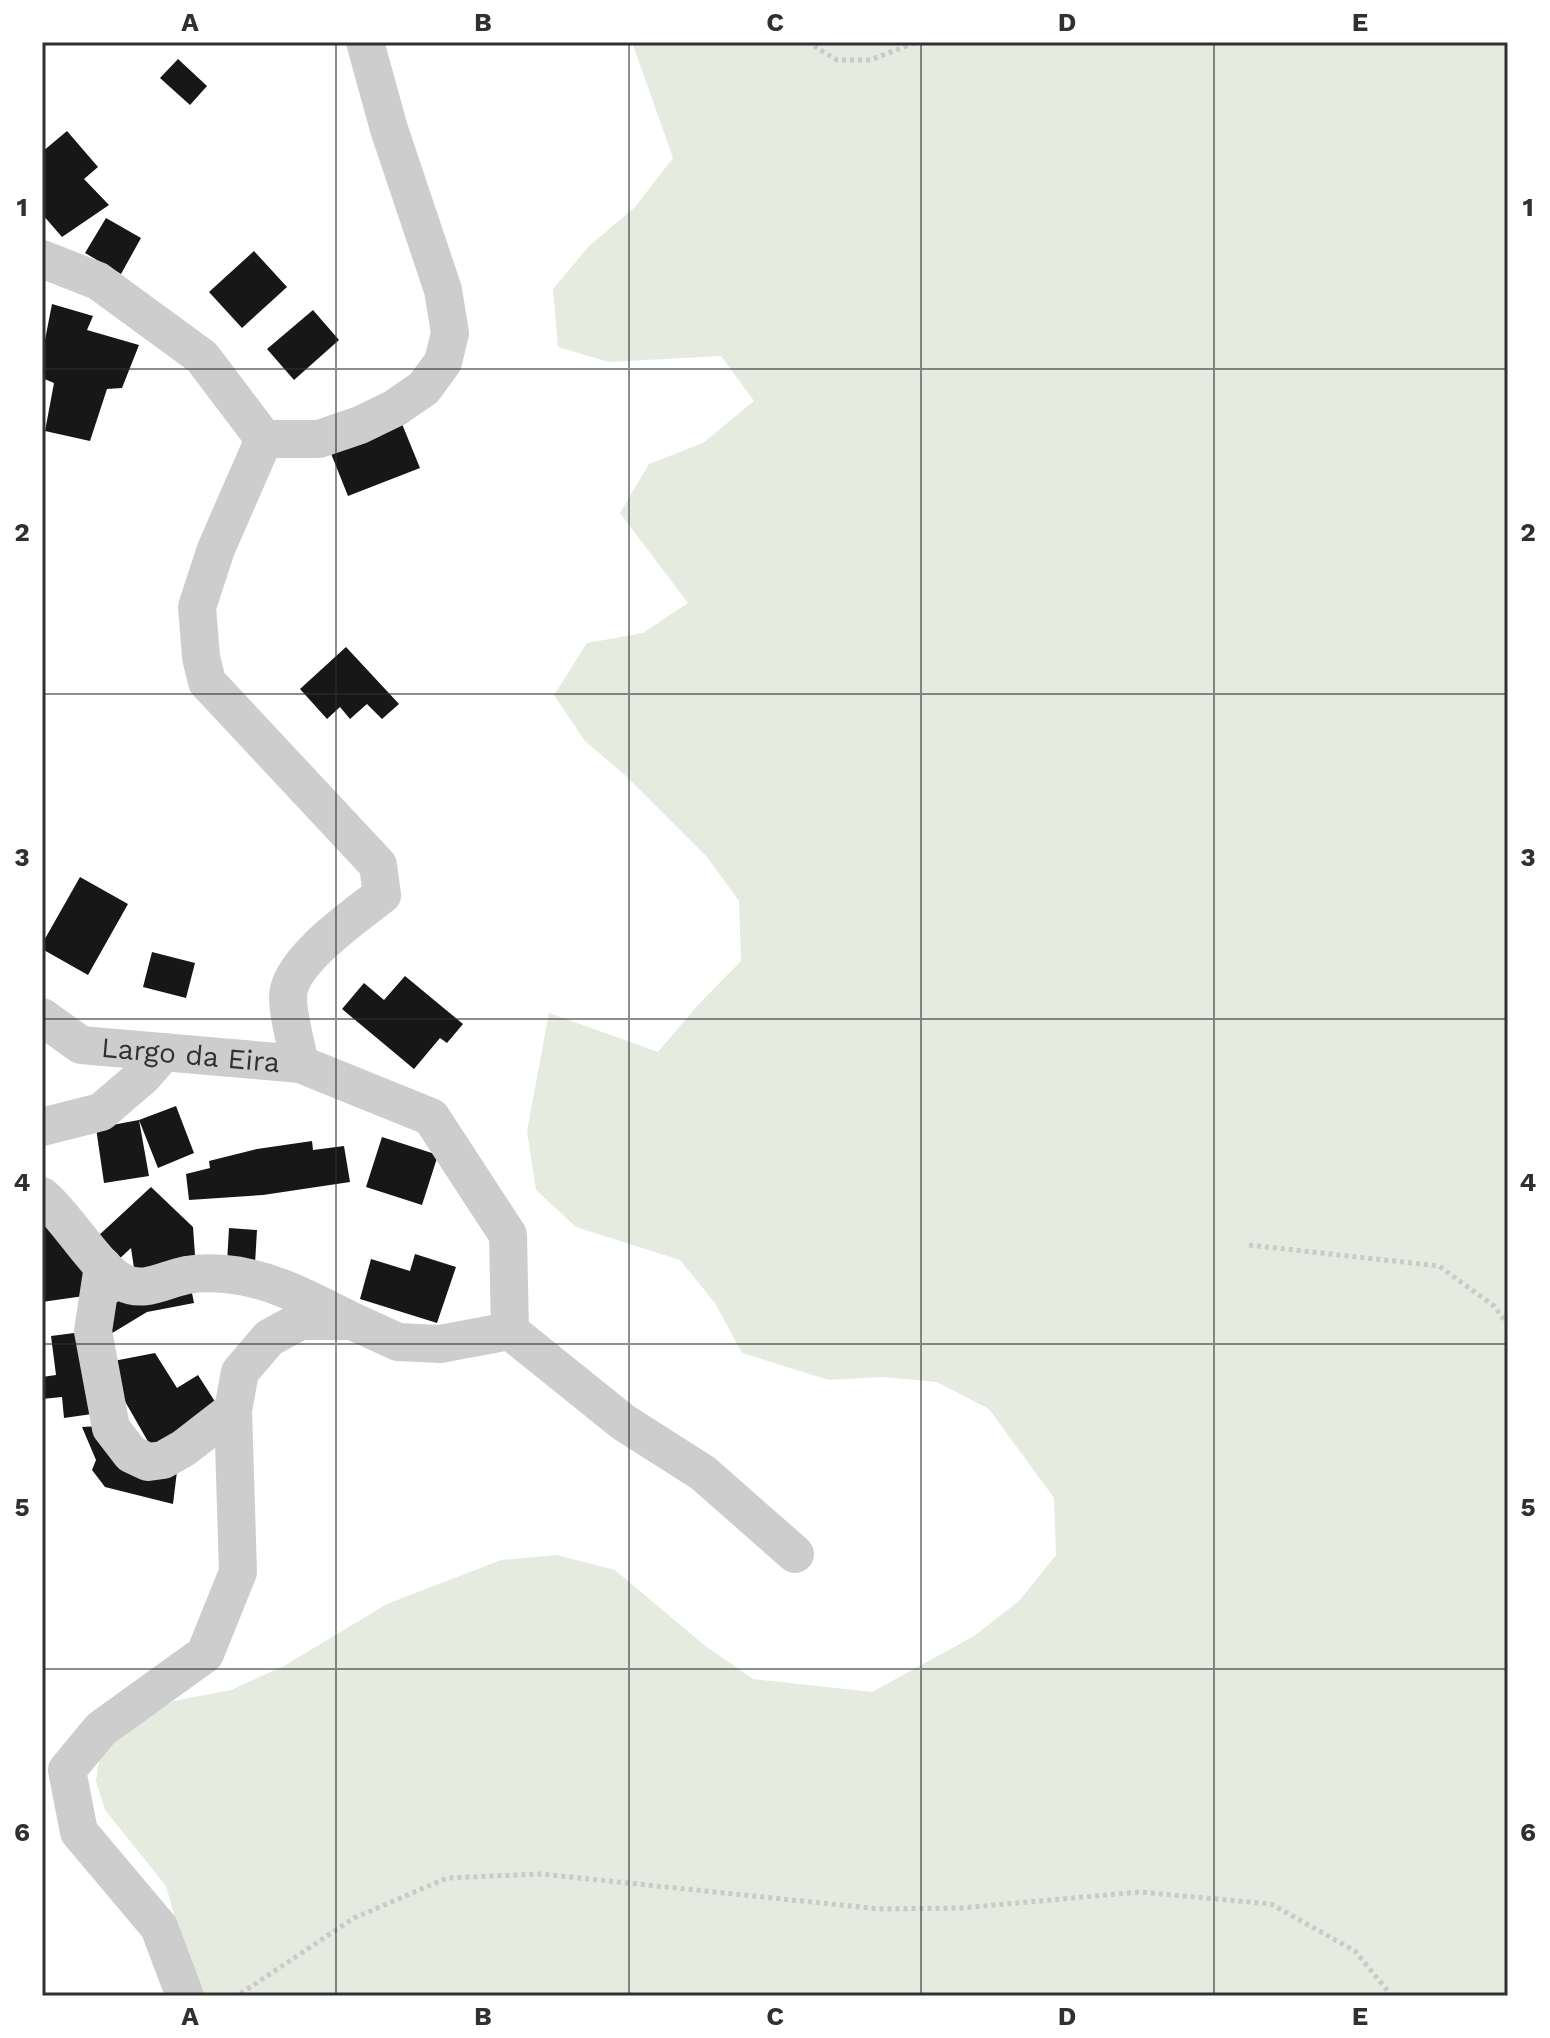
<svg xmlns="http://www.w3.org/2000/svg" width="1550" height="2038" font-family="'Work Sans',sans-serif">
	<rect width="100%" height="100%" fill="#fff"/>
	<path fill="#e5ebdf" d="M 632,42 L 1508,42 L 1508,1996 L 174,1996 L 177,1925 L 166,1886 L 105,1810 L 96,1781 L 100,1754 L 129,1725 L 174,1701 L 231,1690 L 284,1666 L 387,1604 L 501,1560 L 557,1555 L 615,1570 L 704,1645 L 753,1679 L 872,1692 L 974,1636 L 1019,1601 L 1056,1555 L 1054,1498 L 989,1409 L 937,1382 L 882,1377 L 829,1380 L 742,1353 L 715,1303 L 680,1260 L 576,1227 L 536,1190 L 527,1131 L 549,1013 L 658,1052 L 697,1006 L 741,961 L 739,901 L 707,857 L 627,777 L 585,741 L 554,695 L 587,643 L 643,633 L 688,603 L 620,513 L 649,464 L 703,443 L 754,401 L 721,356 L 609,362 L 558,347 L 553,289 L 589,246 L 635,207 L 673,158 Z"/>
	<path fill="#171717" d="M 178,59 L 207,86 L 190,105 L 160,78 Z
		M 67,131 L 98,167 L 84,179 L 109,205 L 62,237 L 42,214 L 42,152 Z
		M 106,218 L 141,238 L 121,274 L 85,253 Z
		M 254,251 L 287,287 L 242,328 L 209,292 Z
		M 52,304 L 93,316 L 87,330 L 139,345 L 122,388 L 107,389 L 90,441 L 45,431 L 54,383 L 42,378 L 42,355 Z
		M 313,310 L 339,340 L 294,380 L 267,349 Z
		M 400,419 L 420,468 L 348,496 L 328,446 Z
		M 346,647 L 399,704 L 382,719 L 367,704 L 350,719 L 340,707 L 327,719 L 300,689 Z
		M 80,877 L 128,904 L 88,975 L 42,949 L 42,944 Z
		M 152,952 L 195,963 L 186,998 L 143,987 Z
		M 405,976 L 463,1024 L 447,1043 L 440,1038 L 414,1069 L 342,1009 L 364,983 L 384,1000 Z
		M 176,1106 L 194,1153 L 158,1168 L 139,1120 L 149,1176 L 104,1183 L 96,1128 L 139,1120 Z
		M 382,1137 L 438,1155 L 422,1205 L 366,1187 Z
		M 312,1141 L 313,1150 L 344,1146 L 350,1182 L 263,1195 L 189,1200 L 186,1174 L 210,1168 L 209,1161 L 257,1149 Z
		M 151,1187 L 193,1227 L 196,1269 L 135,1275 L 131,1248 L 118,1260 L 97,1237 Z
		M 53,1222 L 85,1261 L 91,1295 L 42,1302 L 42,1223 Z
		M 229,1228 L 257,1230 L 255,1264 L 227,1263 Z
		M 415,1254 L 456,1267 L 437,1323 L 360,1299 L 371,1259 L 410,1271 Z
		M 190,1283 L 194,1303 L 147,1312 L 104,1338 L 103,1311 L 134,1291 Z
		M 82,1332 L 92,1414 L 64,1418 L 62,1397 L 42,1399 L 42,1377 L 56,1375 L 51,1336 Z
		M 155,1353 L 177,1388 L 198,1375 L 221,1411 L 154,1452 L 103,1363 Z
		M 101,1426 L 178,1463 L 173,1504 L 105,1487 L 92,1470 L 96,1460 L 82,1427 Z"/>
	<g fill="none" stroke-linecap="round" stroke-linejoin="round">
		<path stroke="#cacaca" stroke-width="5" stroke-dasharray="4 4" stroke-linecap="butt" d="M 807,42 L 837,60 L 870,60 L 917,42
			M 1249,1245 L 1439,1266 L 1494,1306 L 1508,1325
			M 233,1996 L 240,1994 L 354,1918 L 447,1878 L 541,1874 L 879,1909 L 961,1908 L 1140,1892 L 1271,1904 L 1355,1951 L 1392,1996"/>
		<g stroke="#cdcdcd" stroke-width="38">
			<path d="M 42,259 L 98,281 L 202,357 L 264,439 L 216,549 L 197,607 L 201,657 L 207,682 L 378,865 L 382,895 C 355,916 288,962 288,997 C 288,1018 296,1043 300,1064"/>
			<path d="M 264,439 L 319,439 L 360,425 L 395,408 L 424,388 L 443,362 L 450,333 L 443,290 L 389,129 L 365,42"/>
			<path id="s1" d="M 42,1017 L 81,1045 L 300,1064 L 431,1117 L 508,1235 L 510,1331 L 440,1344 L 398,1342 L 352,1321 L 300,1321 L 269,1338 L 240,1372 L 233,1410 L 238,1572 L 205,1654 L 101,1729 L 67,1770 L 79,1832 L 159,1927 L 185,1996"/>
			<path d="M 42,1127 L 101,1112 L 143,1076 L 164,1052"/>
			<path d="M 42,1196 C 68,1218 96,1268 122,1282 C 144,1294 165,1279 187,1275 C 198,1273 213,1273 225,1274 C 270,1278 306,1298 346,1318"/>
			<path d="M 103,1266 L 93,1331 L 111,1428 L 131,1454 L 148,1462 L 163,1460 L 184,1448 L 233,1410"/>
			<path d="M 510,1331 L 623,1422 L 703,1473 L 795,1554"/>
		</g>
	</g>
	<path fill="none" stroke="#303030" stroke-width="2" stroke-opacity="0.55" d="M 336,42 L 336,1996M 629,42 L 629,1996M 921,42 L 921,1996M 1214,42 L 1214,1996M 42,369 L 1508,369M 42,694 L 1508,694M 42,1019 L 1508,1019M 42,1344 L 1508,1344M 42,1669 L 1508,1669"/>
	<g text-anchor="middle" dominant-baseline="central" stroke-width="8" stroke-linejoin="round" paint-order="stroke">
		<g font-size="28" fill="#303030" stroke="#fff">
			<text stroke="none"><textPath href="#s1" startOffset="158">Largo da Eira</textPath></text>
		</g>
	</g>
	<rect width="1550" height="2038" fill="none" stroke="#ffffff" stroke-width="88"/>
	<rect x="44" y="44" width="1462" height="1950" fill="none" stroke="#303030" stroke-width="3"/>
	<g font-size="26" text-anchor="middle" font-weight="bold" fill="#303030">
		<text x="190" y="31">A</text>
		<text x="483" y="31">B</text>
		<text x="775" y="31">C</text>
		<text x="1067" y="31">D</text>
		<text x="1360" y="31">E</text>
		<text x="22" y="216">1</text>
		<text x="1528" y="216">1</text>
		<text x="22" y="541">2</text>
		<text x="1528" y="541">2</text>
		<text x="22" y="866">3</text>
		<text x="1528" y="866">3</text>
		<text x="22" y="1191">4</text>
		<text x="1528" y="1191">4</text>
		<text x="22" y="1516">5</text>
		<text x="1528" y="1516">5</text>
		<text x="22" y="1841">6</text>
		<text x="1528" y="1841">6</text>
		<text x="190" y="2025">A</text>
		<text x="483" y="2025">B</text>
		<text x="775" y="2025">C</text>
		<text x="1067" y="2025">D</text>
		<text x="1360" y="2025">E</text>
	</g>
</svg>
